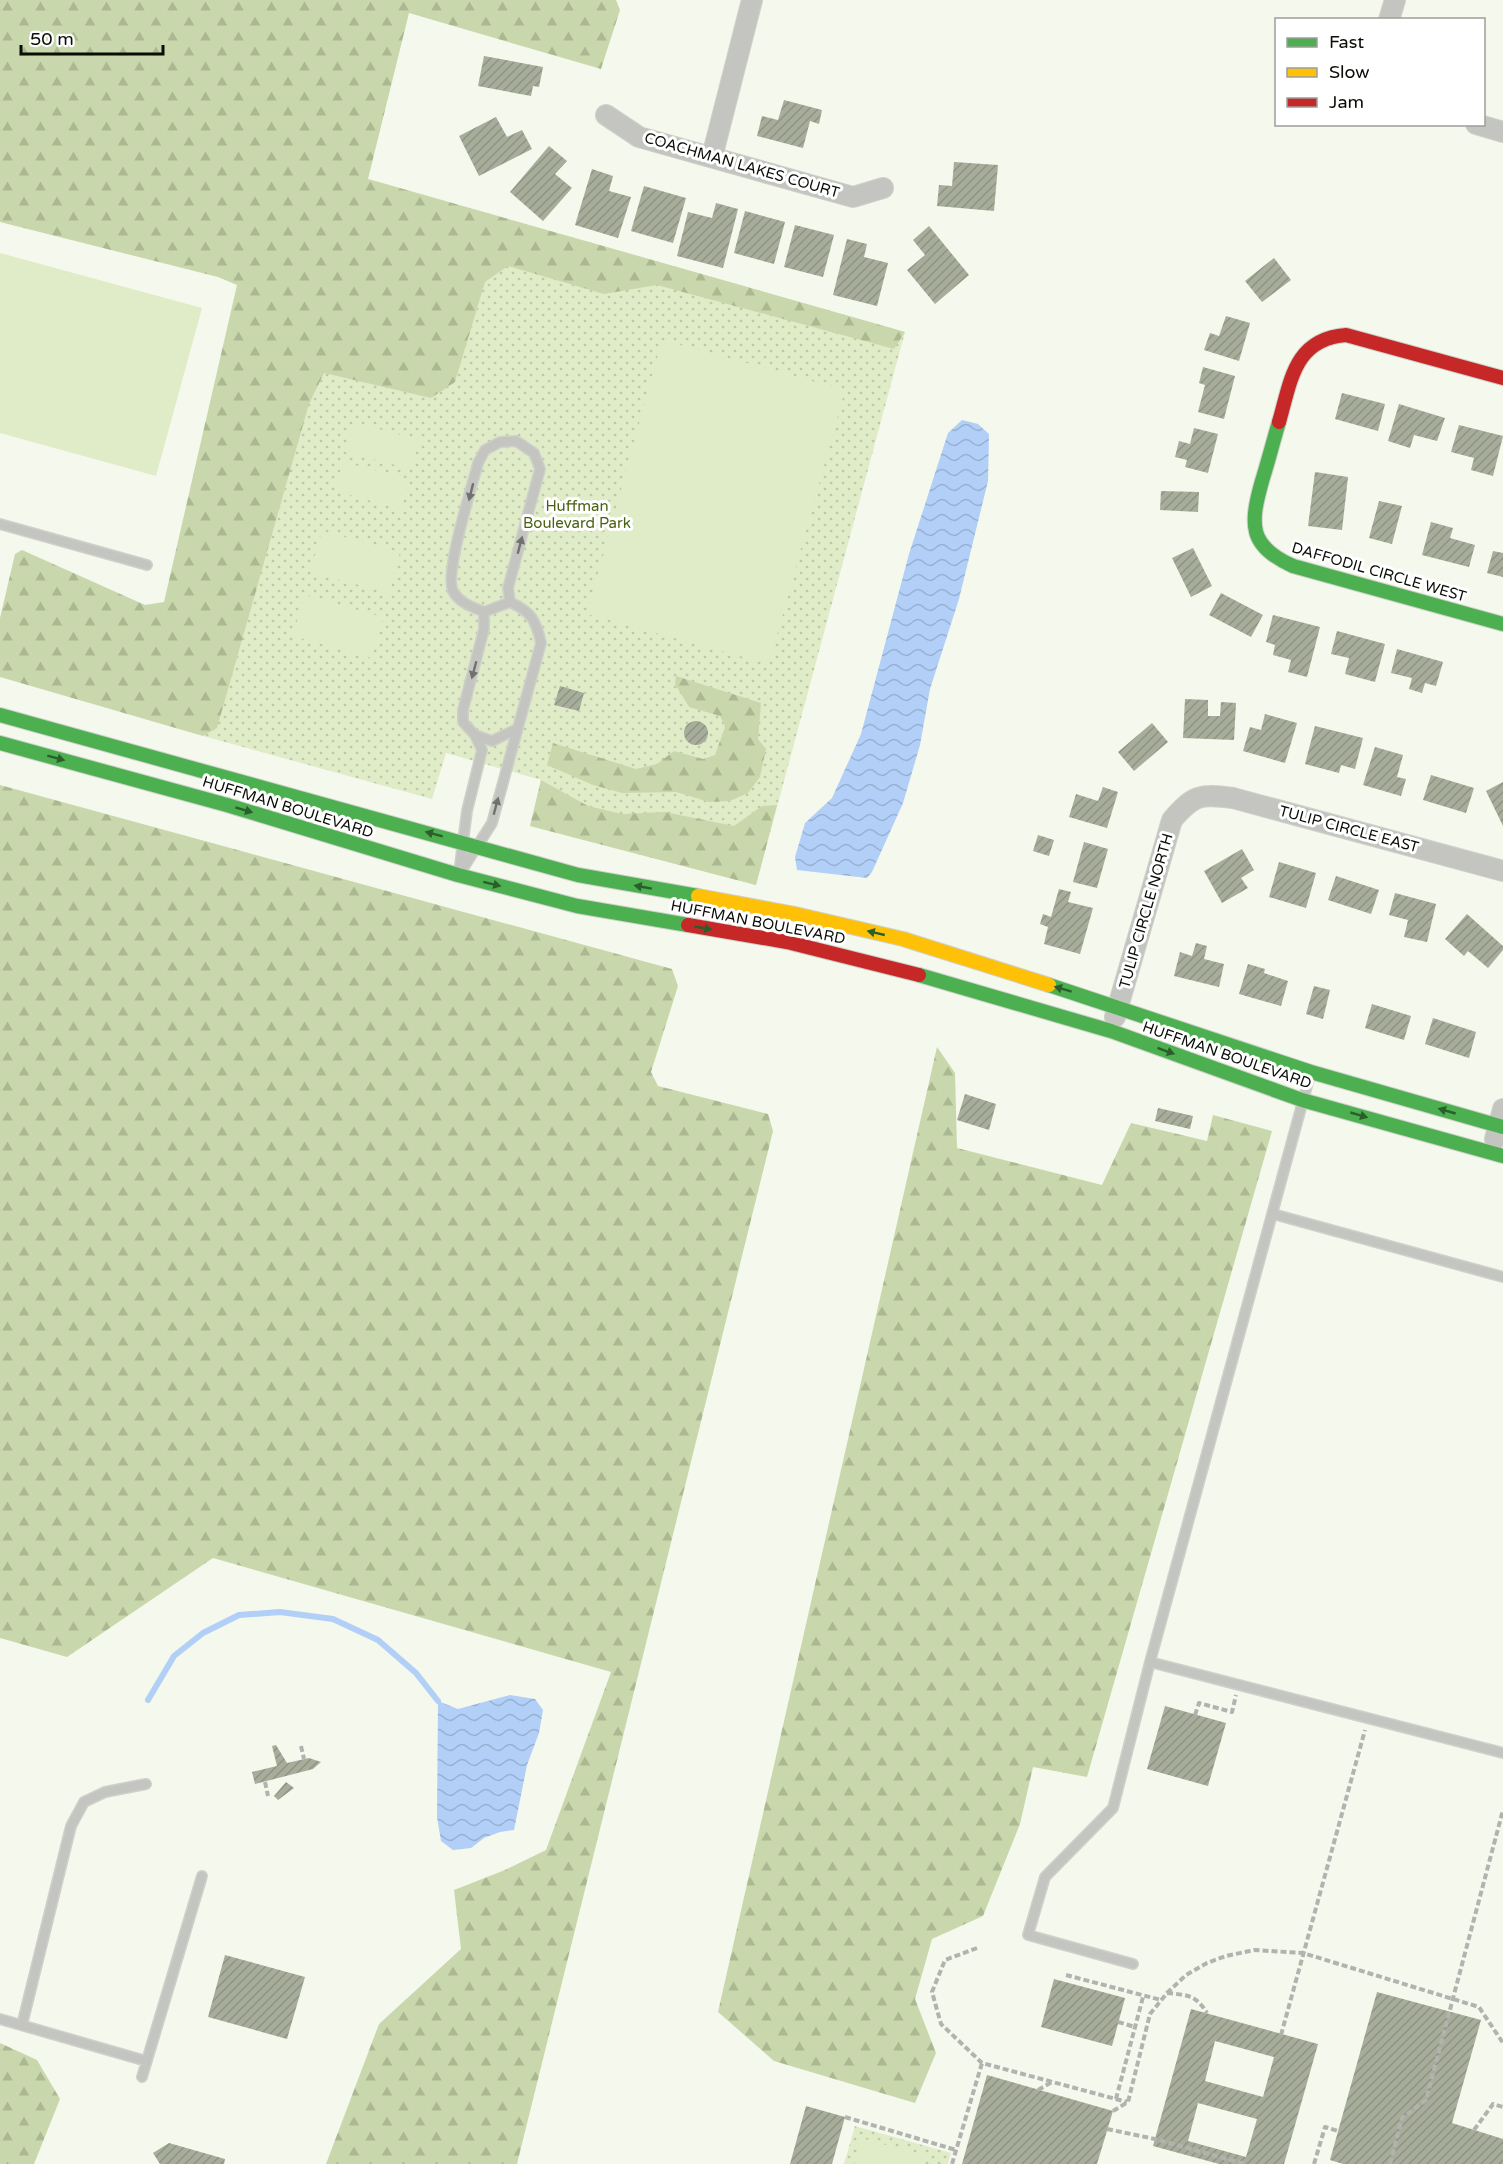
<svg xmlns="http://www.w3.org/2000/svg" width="1503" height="2164" font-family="'Varela Round',sans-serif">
	<defs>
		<pattern id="grass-dots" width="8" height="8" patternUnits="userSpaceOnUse" patternTransform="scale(1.5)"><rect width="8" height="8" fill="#e0ecc8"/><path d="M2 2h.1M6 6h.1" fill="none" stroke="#bfc9aa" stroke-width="1.8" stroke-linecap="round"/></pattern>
		<pattern id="forest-firs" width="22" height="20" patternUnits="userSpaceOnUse" patternTransform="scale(1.5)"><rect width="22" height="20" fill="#c9d8ac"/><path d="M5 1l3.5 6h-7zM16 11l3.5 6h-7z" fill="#abb892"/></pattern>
		<pattern id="water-waves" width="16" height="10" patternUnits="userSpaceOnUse" patternTransform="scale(1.5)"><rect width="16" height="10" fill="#b2cff7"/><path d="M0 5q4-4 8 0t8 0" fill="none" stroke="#98b1d2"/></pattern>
		<pattern id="building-hatch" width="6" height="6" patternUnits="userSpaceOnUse" patternTransform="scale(1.5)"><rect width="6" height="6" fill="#a7ad9a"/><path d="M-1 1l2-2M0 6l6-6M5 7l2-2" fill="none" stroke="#8e9483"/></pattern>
	</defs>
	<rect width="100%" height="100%" fill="#f4f8ed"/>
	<path fill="url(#grass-dots)" d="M 368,179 L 905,332 L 756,885 L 530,826 L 541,780 L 446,753 L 432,799 L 203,736 Z
		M 855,2126 L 951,2153 L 948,2164 L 844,2164 Z"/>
	<path fill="url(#forest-firs)" d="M 0,0 L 616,0 L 620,10 L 601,69 L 409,13 L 368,179 L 905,332 L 894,349 L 657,285 L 604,294 L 508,266 L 485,282 L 455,382 L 431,398 L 324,373 L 309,404 L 217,728 L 203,736 L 0,677 L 0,618 L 15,554 L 22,550 L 145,605 L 164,602 L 237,285 L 218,277 L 0,222 Z
		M 676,676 L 761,703 L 758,739 L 766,749 L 760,777 L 748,793 L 730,801 L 709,802 L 676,792 L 622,793 L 593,785 L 547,765 L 553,743 L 636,769 L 657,764 L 674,751 L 703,759 L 715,755 L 725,727 L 720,716 L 689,707 L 675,684 Z
		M 541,780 L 588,806 L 622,814 L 665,812 L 734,826 L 762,806 L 777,805 L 756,885 L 530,826 Z
		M 0,785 L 672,969 L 678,986 L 651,1072 L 658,1086 L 768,1114 L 773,1131 L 517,2164 L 326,2164 L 379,2024 L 461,1949 L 454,1890 L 505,1870 L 546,1850 L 611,1672 L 213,1558 L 67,1657 L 0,1638 Z
		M 937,1047 L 955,1073 L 957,1148 L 1102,1185 L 1131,1123 L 1207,1141 L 1213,1115 L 1272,1131 L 1087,1777 L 1033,1767 L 1020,1824 L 983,1916 L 932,1939 L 915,1999 L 936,2053 L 915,2103 L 774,2061 L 718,2012 Z
		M 0,2043 L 37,2060 L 60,2099 L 34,2164 L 0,2164 Z"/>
	<path fill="#e0ecc8" d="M 0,253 L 202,308 L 156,476 L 0,433 Z
		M 662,340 L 845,390 L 769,664 L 587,614 Z
		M 353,422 L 419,440 L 411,469 L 345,452 Z
		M 343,462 L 409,479 L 401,509 L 335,491 Z
		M 322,531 L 400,552 L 389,593 L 310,572 Z
		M 304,595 L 383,617 L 372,658 L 293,636 Z
		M 861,2138 L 926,2156 L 924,2164 L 854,2164 Z"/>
	<path fill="url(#water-waves)" d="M 962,420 L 978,424 L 989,434 L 988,481 L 959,599 L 930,689 L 920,745 L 903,803 L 872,872 L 867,878 L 797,870 L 795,857 L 805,823 L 832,798 L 861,734 L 909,554 L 948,433 Z
		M 510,1695 L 535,1699 L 543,1710 L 539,1733 L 527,1765 L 514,1830 L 500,1832 L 484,1838 L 471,1848 L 453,1850 L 441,1841 L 437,1817 L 438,1701 L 458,1709 Z"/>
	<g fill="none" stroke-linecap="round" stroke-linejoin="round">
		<path stroke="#b2cff7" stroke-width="6" d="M 148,1700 L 174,1656 L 203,1633 L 239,1615 L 280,1612 L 333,1619 L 378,1640 L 416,1673 L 438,1701"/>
	</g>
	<path fill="url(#building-hatch)" fill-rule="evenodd" d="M 484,56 L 543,67 L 539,87 L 533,86 L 531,96 L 478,86 Z
		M 784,100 L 822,110 L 819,124 L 810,121 L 803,148 L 757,136 L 762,116 L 778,120 Z
		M 496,117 L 507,137 L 522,130 L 532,149 L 479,176 L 459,136 Z
		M 549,146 L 567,161 L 555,174 L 572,188 L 543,221 L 510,192 Z
		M 954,162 L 998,165 L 994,211 L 937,206 L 939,185 L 952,186 Z
		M 592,169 L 613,176 L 609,191 L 631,197 L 618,238 L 575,225 Z
		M 644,186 L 686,198 L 673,243 L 631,231 Z
		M 716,203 L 738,209 L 723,268 L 677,256 L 688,212 L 712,218 Z
		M 745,211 L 785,222 L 774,264 L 734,253 Z
		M 795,225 L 834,235 L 823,277 L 784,267 Z
		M 929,226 L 969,275 L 935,304 L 907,270 L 925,255 L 913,240 Z
		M 847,239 L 867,244 L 864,257 L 888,263 L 877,306 L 833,295 Z
		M 1274,258 L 1291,280 L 1262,302 L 1245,281 Z
		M 1226,316 L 1250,323 L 1239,361 L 1204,350 L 1210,333 L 1219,336 Z
		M 1203,367 L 1235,376 L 1224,419 L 1198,412 L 1205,385 L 1199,383 Z
		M 1342,393 L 1385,404 L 1378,431 L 1335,419 Z
		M 1399,404 L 1445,418 L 1437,441 L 1414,435 L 1410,448 L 1388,441 Z
		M 1459,425 L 1503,436 L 1493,476 L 1471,470 L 1474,458 L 1451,452 Z
		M 1194,428 L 1218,434 L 1208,473 L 1185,467 L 1187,460 L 1175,457 L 1179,441 L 1190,444 Z
		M 1315,472 L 1348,477 L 1342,530 L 1308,526 Z
		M 1161,491 L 1199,492 L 1198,512 L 1160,510 Z
		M 1379,501 L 1402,506 L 1392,544 L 1369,538 Z
		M 1431,522 L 1453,528 L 1450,538 L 1475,545 L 1469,567 L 1422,555 Z
		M 1193,548 L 1212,586 L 1191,597 L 1172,558 Z
		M 1493,551 L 1503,553 L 1503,577 L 1487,573 Z
		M 1221,593 L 1263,615 L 1251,637 L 1209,615 Z
		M 1273,615 L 1320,627 L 1307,677 L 1288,672 L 1291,660 L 1273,655 L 1275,645 L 1266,642 Z
		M 1337,631 L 1385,644 L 1375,682 L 1345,674 L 1349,658 L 1331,654 Z
		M 1397,649 L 1443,662 L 1436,686 L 1425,683 L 1422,693 L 1409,689 L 1412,678 L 1391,673 Z
		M 560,686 L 584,693 L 579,711 L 554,705 Z
		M 1185,699 L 1208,700 L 1208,716 L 1220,716 L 1221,702 L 1236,703 L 1234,740 L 1183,738 Z
		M 1265,714 L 1297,723 L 1285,763 L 1243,751 L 1250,727 L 1261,730 Z
		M684 733a12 12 0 1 1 24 0a12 12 0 1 1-24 0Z
		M 1152,723 L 1168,742 L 1134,771 L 1118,752 Z
		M 1315,726 L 1363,738 L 1355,769 L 1341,765 L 1339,773 L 1305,764 Z
		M 1375,747 L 1403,755 L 1397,777 L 1406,779 L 1401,796 L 1363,785 Z
		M 1431,775 L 1474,788 L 1466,813 L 1423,800 Z
		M 1503,782 L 1503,826 L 1486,791 Z
		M 1103,787 L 1118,792 L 1107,828 L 1069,817 L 1076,794 L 1098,801 Z
		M 1038,835 L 1054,840 L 1049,856 L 1033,851 Z
		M 1084,842 L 1108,849 L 1097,888 L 1073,882 Z
		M 1242,849 L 1254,870 L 1241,878 L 1248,888 L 1222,903 L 1204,871 Z
		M 1279,862 L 1316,873 L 1306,908 L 1269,897 Z
		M 1336,876 L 1379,890 L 1371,914 L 1328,900 Z
		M 1059,889 L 1071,892 L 1068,902 L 1093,908 L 1080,954 L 1044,944 L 1048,927 L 1040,924 L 1043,914 L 1051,917 Z
		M 1395,893 L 1436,904 L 1427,942 L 1404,937 L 1408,920 L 1389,915 Z
		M 1467,914 L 1503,946 L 1503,950 L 1488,968 L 1468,951 L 1464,956 L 1445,939 Z
		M 1196,943 L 1207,946 L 1204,959 L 1224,964 L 1219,987 L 1174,976 L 1180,952 L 1192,956 Z
		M 1248,964 L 1265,969 L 1264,973 L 1288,981 L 1281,1006 L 1239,994 Z
		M 1314,986 L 1330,990 L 1323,1019 L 1306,1014 Z
		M 1372,1004 L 1411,1016 L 1404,1040 L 1365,1028 Z
		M 1433,1018 L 1476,1032 L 1469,1058 L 1425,1044 Z
		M 965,1094 L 996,1104 L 989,1130 L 957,1120 Z
		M 1158,1108 L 1193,1116 L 1190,1129 L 1155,1121 Z
		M 1165,1706 L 1226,1723 L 1208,1786 L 1147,1769 Z
		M 276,1745 L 287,1763 L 309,1758 L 321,1762 L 313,1769 L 255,1784 L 252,1772 L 277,1766 L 272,1746 Z
		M 286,1782 L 294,1788 L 278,1800 L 274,1796 Z
		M 225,1955 L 305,1977 L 287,2039 L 208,2017 Z
		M 1054,1979 L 1125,1998 L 1112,2046 L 1041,2027 Z
		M 1377,1992 L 1481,2020 L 1452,2123 L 1503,2139 L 1503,2164 L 1343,2164 L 1330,2160 Z
		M 1191,2009 L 1318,2044 L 1284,2164 L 1219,2164 L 1153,2146 ZM 1215,2041 L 1274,2057 L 1263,2097 L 1205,2081 ZM 1198,2103 L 1257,2119 L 1246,2157 L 1188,2141 Z
		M 987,2075 L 1113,2111 L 1097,2164 L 962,2164 Z
		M 806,2106 L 845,2117 L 832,2164 L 790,2164 Z
		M 169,2143 L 225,2159 L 224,2164 L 160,2164 L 153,2153 Z"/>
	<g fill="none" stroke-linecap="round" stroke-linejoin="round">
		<defs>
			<path id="lane" d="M 0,524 L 147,565
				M 475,735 L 492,741 L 517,729
				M 459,873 L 467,811 L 482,750 L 475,735 L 463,722 L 463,710 L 484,629 L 484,612
				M 460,873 L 492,823 L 541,643 C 536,621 532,612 510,602 L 484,612 C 473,607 459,603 453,591 C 444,573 472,487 478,463 L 485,450 L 500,442 L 516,441 L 534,453 L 540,469 L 508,588 L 510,602
				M 1310,1075 L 1150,1662 L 1503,1753
				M 1273,1214 L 1503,1277
				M 1133,1964 L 1028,1935 L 1045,1877 L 1113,1808 L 1150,1662
				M 0,2019 L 146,2061
				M 22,2025 L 71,1826 L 84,1802 L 105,1792 L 146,1784
				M 142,2077 L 202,1876"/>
			<path id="street" d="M 1389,20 L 1395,0
				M 606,115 L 639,137 L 853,197 L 883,188
				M 1476,124 L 1503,132
				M 712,157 L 752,0
				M 1115,1017 L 1172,820 C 1194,794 1201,794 1233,798 L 1503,871
				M 1495,1139 L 1503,1109"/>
			<path id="fast" d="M 1279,422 C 1273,442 1268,462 1262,481 C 1250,524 1248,546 1293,566 L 1503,624
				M 0,715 L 578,875 L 698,896
				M 0,743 L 227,805 L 458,875 L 577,906 L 688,925
				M 919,975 L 1111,1031 L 1302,1100 L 1503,1156
				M 1049,985 L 1311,1072 L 1503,1127"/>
			<path id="slow" d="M 698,896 L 795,914 L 903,939 L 1049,985"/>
			<path id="jam" d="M 1279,422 C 1291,381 1294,339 1346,335 L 1503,378
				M 688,925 L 787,942 L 919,975"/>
		</defs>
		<use href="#lane" stroke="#ced1c9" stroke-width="12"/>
		<use href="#street" stroke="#ced1c9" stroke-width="22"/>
		<use href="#fast" stroke="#ced1c9" stroke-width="16"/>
		<use href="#slow" stroke="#ced1c9" stroke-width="16"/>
		<use href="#jam" stroke="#ced1c9" stroke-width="16"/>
		<path stroke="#b2b3af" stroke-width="4" stroke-dasharray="6 3" stroke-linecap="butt" d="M 1195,1715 L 1199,1703 L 1232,1712 L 1236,1695
			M 301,1746 L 304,1759
			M 265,1782 L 268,1796
			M 977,1948 L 945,1960 L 932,1992 L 941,2024 L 982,2063 L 1127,2102
			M 1066,1975 L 1161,2000
			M 1167,1993 C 1188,1995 1196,1995 1207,2013
			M 1118,2022 L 1135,2027
			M 1281,2035 L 1365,1730
			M 1038,2090 L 1052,2082
			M 1116,2099 L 1143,1997
			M 1113,2111 L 1128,2102 L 1150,2014 L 1167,1993 L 1186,1975 L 1207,1963 L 1226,1956 L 1254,1950 L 1303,1953 L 1479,2007 L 1503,2043
			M 845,2117 L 956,2150
			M 1107,2129 L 1155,2139 L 1245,2164
			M 1474,2130 L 1493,2104 L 1503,2107
			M 952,2164 L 982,2063
			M 1314,2164 L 1325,2127 L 1338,2131
			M 1390,2164 L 1402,2118 L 1426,2100 L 1503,1810"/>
		<use href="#lane" stroke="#c4c5c1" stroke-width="9"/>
		<use href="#street" stroke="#c4c5c1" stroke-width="20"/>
		<use href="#fast" stroke="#4caf50" stroke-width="14"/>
		<use href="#slow" stroke="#ffc107" stroke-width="14"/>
		<use href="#jam" stroke="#c62828" stroke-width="14"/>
	</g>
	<defs><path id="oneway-solid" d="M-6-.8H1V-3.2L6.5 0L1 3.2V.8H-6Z" transform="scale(1.5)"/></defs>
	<g fill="#70726d">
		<use href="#oneway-solid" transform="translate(471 492) rotate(104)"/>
		<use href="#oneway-solid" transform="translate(520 545) rotate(-75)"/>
		<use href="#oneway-solid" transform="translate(474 670) rotate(105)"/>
		<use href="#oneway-solid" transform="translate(496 806) rotate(-75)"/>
	</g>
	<g fill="#2b5e2b">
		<use href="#oneway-solid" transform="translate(56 758) rotate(15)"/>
		<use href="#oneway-solid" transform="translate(244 810) rotate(17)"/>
		<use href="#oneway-solid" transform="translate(434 834) rotate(-165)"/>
		<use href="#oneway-solid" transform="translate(492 884) rotate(14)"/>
		<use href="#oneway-solid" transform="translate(643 887) rotate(-170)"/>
		<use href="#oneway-solid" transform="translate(703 928) rotate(10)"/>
		<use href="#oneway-solid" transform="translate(876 933) rotate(-167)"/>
		<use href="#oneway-solid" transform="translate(1063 989) rotate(-163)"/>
		<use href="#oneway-solid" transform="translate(1166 1051) rotate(20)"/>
		<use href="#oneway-solid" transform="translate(1447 1111) rotate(-164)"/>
		<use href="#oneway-solid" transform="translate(1359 1115) rotate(16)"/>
	</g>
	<g text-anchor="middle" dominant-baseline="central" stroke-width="6" stroke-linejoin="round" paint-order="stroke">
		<g font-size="15" fill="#0a0c06" stroke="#fff">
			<text transform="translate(742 165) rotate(16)">COACHMAN LAKES COURT</text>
			<text transform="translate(1379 572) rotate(16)">DAFFODIL CIRCLE WEST</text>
			<text transform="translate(288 807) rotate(17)">HUFFMAN BOULEVARD</text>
			<text transform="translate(1349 829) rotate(15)">TULIP CIRCLE EAST</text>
			<text transform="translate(1146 911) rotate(-74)">TULIP CIRCLE NORTH</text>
			<text transform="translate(758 922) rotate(11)">HUFFMAN BOULEVARD</text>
			<text transform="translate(1227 1055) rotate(19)">HUFFMAN BOULEVARD</text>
		</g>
		<g font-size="15" fill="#4c6012" stroke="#fff">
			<text x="577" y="506">Huffman<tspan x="577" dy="17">Boulevard Park</tspan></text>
		</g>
	</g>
	<rect x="1275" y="18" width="210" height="108" fill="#ffffff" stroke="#9d9e9b" stroke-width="1.5"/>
	<rect x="1287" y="38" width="30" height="9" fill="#4caf50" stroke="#9d9e9b" stroke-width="1.5"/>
	<text x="1329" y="48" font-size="18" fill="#0a0c06">Fast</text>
	<rect x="1287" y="68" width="30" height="9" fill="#ffc107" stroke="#9d9e9b" stroke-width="1.5"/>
	<text x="1329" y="78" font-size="18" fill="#0a0c06">Slow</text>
	<rect x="1287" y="98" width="30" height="9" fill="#c62828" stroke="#9d9e9b" stroke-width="1.5"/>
	<text x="1329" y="108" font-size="18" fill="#0a0c06">Jam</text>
	<path d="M21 45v9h142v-9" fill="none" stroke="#0a0c06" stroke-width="3"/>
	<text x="30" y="45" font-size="18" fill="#0a0c06" stroke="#ffffff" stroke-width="4.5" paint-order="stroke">50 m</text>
</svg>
